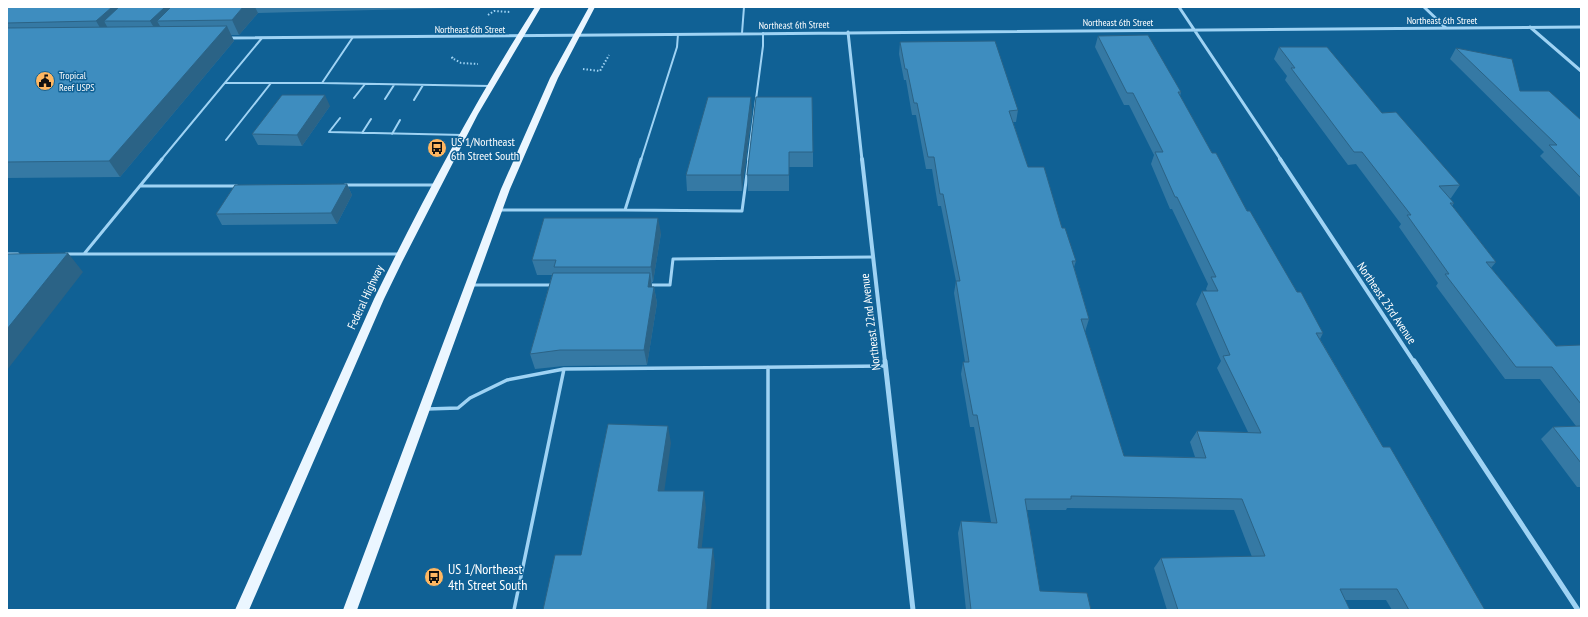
<svg xmlns="http://www.w3.org/2000/svg" width="1588" height="617" font-family="'PT Sans Narrow',sans-serif">
	<rect width="100%" height="100%" fill="#106195"/>
	<g fill="none" stroke-linecap="round" stroke-linejoin="round">
		<path stroke="#9fd3f4" stroke-width="2" stroke-dasharray="1.5 2" stroke-linecap="butt" d="M 488,15 L 494,11 L 510,12
			M 453,57 L 452,58 L 461,63 L 478,64
			M 583,69 L 600,71 L 609,55"/>
		<path stroke="#9fd3f4" stroke-width="2" d="M 742,33 L 744,7
			M 225,83 L 322,83 L 353,37
			M 322,83 L 490,86
			M 354,98 L 365,84
			M 385,99 L 394,85
			M 414,100 L 423,85
			M 340,118 L 329,132 L 463,135
			M 362,133 L 371,119
			M 392,134 L 400,120
			M 226,140 L 271,83
			M 161,160 L 262,38
			M 641,160 L 677,47 L 678,34
			M 748,160 L 763,46 L 763,33"/>
		<path stroke="#9fd3f4" stroke-width="3" d="M 162,159 L 84,254 L 399,254
			M 345,185 L 435,185
			M 140,186 L 237,186
			M 499,210 L 625,210 L 641,159
			M 625,210 L 742,211 L 749,159
			M 7,254 L 18,254
			M 66,254 L 84,254
			M 471,285 L 553,285
			M 649,285 L 670,285 L 673,259 L 873,257"/>
		<path stroke="#9fd3f4" stroke-width="3.5" d="M 768,367 L 768,610
			M 427,409 L 458,408 L 470,398 L 507,380 L 564,369
			M 514,610 L 564,369 L 885,366"/>
		<path stroke="#9fd3f4" stroke-width="3" d="M 1179,7 L 1281,160
			M 1424,7 L 1446,28
			M 1530,27 L 1581,71
			M 848,32 L 862,160
			M 227,38 L 1581,27"/>
		<path stroke="#9fd3f4" stroke-width="4" d="M 862,159 L 885,362
			M 1280,159 L 1414,362"/>
		<path stroke="#9fd3f4" stroke-width="5" d="M 885,361 L 913,610
			M 1414,361 L 1578,610"/>
		<path fill="#ebf6ff" fill-rule="evenodd" d="M 535,7 L 541,7 L 478,114 L 402,262 L 384,299 L 249,610 L 235,610 L 374,299 C 423,199 475,101 535,7 Z
			M 589,7 L 595,7 L 558,78 L 510,189 L 357,610 L 343,610 L 501,189 L 550,78 Z"/>
	</g>
	<path fill="#3579a4" d="M 7,7 L 489,7 L 258,13 L 239,35 L 231,35 L 234,41 L 120,177 L 7,178 Z
		M 1098,36 L 1181,92 L 1180,96 L 1212,153 L 1247,211 L 1323,333 L 1320,339 L 1383,447 L 1485,610 L 1392,610 L 1386,600 L 1345,600 L 1350,610 L 1167,610 L 1154,568 L 1161,558 L 1252,557 L 1234,510 L 1067,508 L 1066,510 L 1027,510 L 1040,591 L 1091,610 L 966,610 L 958,533 L 961,521 L 991,522 L 974,427 L 970,427 L 961,374 L 963,362 L 965,362 L 954,293 L 956,281 L 941,206 L 938,206 L 932,169 L 926,169 L 916,115 L 912,115 L 906,80 L 904,80 L 899,54 L 900,42 L 1018,110 L 1016,122 L 1013,122 L 1028,167 L 1062,228 L 1076,261 L 1074,267 L 1089,319 L 1085,332 L 1124,456 L 1195,457 L 1190,442 L 1197,431 L 1248,432 L 1217,368 L 1221,361 L 1196,304 L 1202,291 L 1207,291 L 1206,289 L 1208,284 L 1172,209 L 1170,209 L 1151,164 L 1154,155 L 1129,105 L 1124,105 L 1095,47 Z
		M 1279,47 L 1382,113 L 1460,185 L 1451,198 L 1449,198 L 1454,203 L 1452,206 L 1496,262 L 1491,268 L 1556,346 L 1581,345 L 1581,487 L 1577,487 L 1541,439 L 1553,427 L 1576,426 L 1540,379 L 1505,379 L 1436,286 L 1438,283 L 1399,227 L 1401,224 L 1356,164 L 1348,165 L 1285,80 L 1287,76 L 1274,59 Z
		M 1456,48 L 1520,91 L 1581,120 L 1581,198 L 1540,156 L 1544,152 L 1450,59 Z
		M 756,97 L 813,152 L 813,167 L 789,167 L 789,191 L 748,191 L 747,175 Z
		M 330,106 L 302,146 L 258,145 L 252,134 Z
		M 752,112 L 742,191 L 687,191 L 686,175 Z
		M 347,184 L 352,195 L 337,224 L 222,225 L 216,214 Z
		M 661,233 L 653,282 L 652,282 L 652,287 L 654,287 L 657,303 L 647,365 L 564,366 L 535,369 L 530,354 L 552,275 L 537,275 L 532,260 Z"/>
	<path fill="#2b6386" d="M 112,7 L 137,7 L 104,21 L 110,32 L 105,36 L 96,21 Z
		M 165,7 L 187,7 L 157,21 L 163,31 L 159,36 L 150,21 Z
		M 243,7 L 255,7 L 258,13 L 239,35 L 232,20 Z
		M 227,26 L 234,41 L 120,177 L 109,161 Z
		M 325,95 L 330,106 L 302,146 L 297,135 Z
		M 751,97 L 752,112 L 742,191 L 741,175 Z
		M 347,184 L 352,195 L 337,224 L 331,213 Z
		M 658,218 L 661,233 L 653,282 L 651,267 Z
		M 68,253 L 83,272 L 7,370 L 7,329 Z
		M 650,273 L 652,288 L 648,287 Z
		M 654,287 L 657,303 L 647,365 L 644,350 Z
		M 668,426 L 671,443 L 662,508 L 658,491 Z
		M 704,491 L 706,508 L 700,564 L 698,548 Z
		M 713,548 L 715,564 L 711,610 L 707,610 Z"/>
	<path fill="#3e8dbf" stroke="#2b6386" d="M 7,7 L 112,7 L 96,21 L 7,23 Z
		M 119,7 L 165,7 L 150,21 L 104,21 Z
		M 171,7 L 243,7 L 232,20 L 157,21 Z
		M 227,26 L 109,161 L 7,162 L 7,28 Z
		M 1148,35 L 1181,92 L 1178,92 L 1212,153 L 1216,153 L 1247,211 L 1250,211 L 1297,292 L 1301,292 L 1323,333 L 1316,333 L 1383,447 L 1390,447 L 1485,610 L 1409,610 L 1397,589 L 1340,589 L 1350,610 L 1178,610 L 1161,558 L 1265,556 L 1242,499 L 1071,496 L 1071,499 L 1025,499 L 1040,591 L 1087,593 L 1091,610 L 971,610 L 961,521 L 997,523 L 977,415 L 973,415 L 963,362 L 969,362 L 956,281 L 960,281 L 943,194 L 940,194 L 934,157 L 928,157 L 917,103 L 914,103 L 907,69 L 905,69 L 900,42 L 995,41 L 1018,110 L 1009,111 L 1028,167 L 1044,167 L 1062,228 L 1065,228 L 1076,261 L 1072,261 L 1089,319 L 1081,319 L 1124,456 L 1206,458 L 1197,431 L 1261,433 L 1223,356 L 1230,355 L 1202,291 L 1218,291 L 1211,277 L 1216,277 L 1177,197 L 1175,197 L 1155,152 L 1163,152 L 1133,93 L 1127,93 L 1098,36 Z
		M 1279,47 L 1327,47 L 1382,113 L 1396,112 L 1460,185 L 1439,186 L 1454,203 L 1450,203 L 1496,262 L 1486,262 L 1556,346 L 1581,345 L 1581,404 L 1552,367 L 1516,367 L 1445,274 L 1449,274 L 1407,215 L 1411,215 L 1362,152 L 1354,152 L 1291,68 L 1295,68 Z
		M 1456,48 L 1512,59 L 1520,91 L 1549,91 L 1581,120 L 1581,178 L 1549,145 L 1557,145 Z
		M 282,95 L 325,95 L 297,135 L 252,134 Z
		M 708,97 L 751,97 L 741,175 L 686,175 Z
		M 756,97 L 812,97 L 813,152 L 789,152 L 789,175 L 747,175 Z
		M 347,184 L 331,213 L 216,214 L 235,185 Z
		M 544,218 L 658,218 L 651,267 L 554,267 L 556,260 L 532,260 Z
		M 68,253 L 7,329 L 7,254 Z
		M 553,273 L 650,273 L 648,287 L 654,287 L 644,350 L 560,350 L 530,354 Z
		M 608,424 L 668,426 L 658,491 L 704,491 L 698,548 L 713,548 L 707,610 L 543,610 L 555,555 L 581,555 Z
		M 1581,426 L 1581,463 L 1553,427 Z"/>
	<defs>
		<symbol id="civic-disc" viewBox="-11 -11 22 22"><circle r="9.5" fill="#ffb761" stroke="#106195"/><path d="M-.6-6.5H3V-4.5H.6V-3L4-1V1h2V6H-6V1h2V-1L-.6-3ZM-1.2 2.5V6h2.4V2.5Z" fill="#111"/></symbol>
		<symbol id="bus-disc" viewBox="-11 -11 22 22"><circle r="9.5" fill="#ffb761" stroke="#106195"/><path d="M-5-6H5V4H4V6H2V4H-2V6H-4V4H-5ZM-3.5-4V0h7V-4ZM-3.5 1.2v1.5H-2V1.2ZM2 1.2v1.5H3.5V1.2Z" fill="#111"/></symbol>
	</defs>
	<g fill-rule="evenodd">
		<use href="#civic-disc" x="34" y="70" width="22" height="22"/>
		<use href="#bus-disc" x="426" y="137" width="22" height="22"/>
		<use href="#bus-disc" x="423" y="566" width="22" height="22"/>
	</g>
	<g text-anchor="middle" dominant-baseline="central" stroke-width="3" stroke-linejoin="round" paint-order="stroke">
		<g font-size="10" fill="#fff" stroke="#106195">
			<text x="1442" y="20">Northeast 6th Street</text>
			<text x="1118" y="22">Northeast 6th Street</text>
			<text transform="translate(794 25) rotate(-1)">Northeast 6th Street</text>
			<text x="470" y="29">Northeast 6th Street</text>
		</g>
		<g font-size="10" fill="#fff" stroke="#106195" text-anchor="start">
			<text x="59" y="75">Tropical<tspan x="59" dy="12">Reef USPS</tspan></text>
		</g>
		<g font-size="12" fill="#fff" stroke="#106195" text-anchor="start">
			<text x="451" y="141">US 1/Northeast<tspan x="451" dy="14">6th Street South</tspan></text>
		</g>
		<g font-size="12" fill="#fff" stroke="#106195">
			<text transform="translate(365 297) rotate(-65)">Federal Highway</text>
			<text transform="translate(1387 303) rotate(56)">Northeast 23rd Avenue</text>
			<text transform="translate(870 322) rotate(-97)">Northeast 22nd Avenue</text>
		</g>
		<g font-size="14" fill="#fff" stroke="#106195" text-anchor="start">
			<text x="448" y="569">US 1/Northeast<tspan x="448" dy="16">4th Street South</tspan></text>
		</g>
	</g>
	<rect width="1588" height="617" fill="none" stroke="#ffffff" stroke-width="16"/>
</svg>
